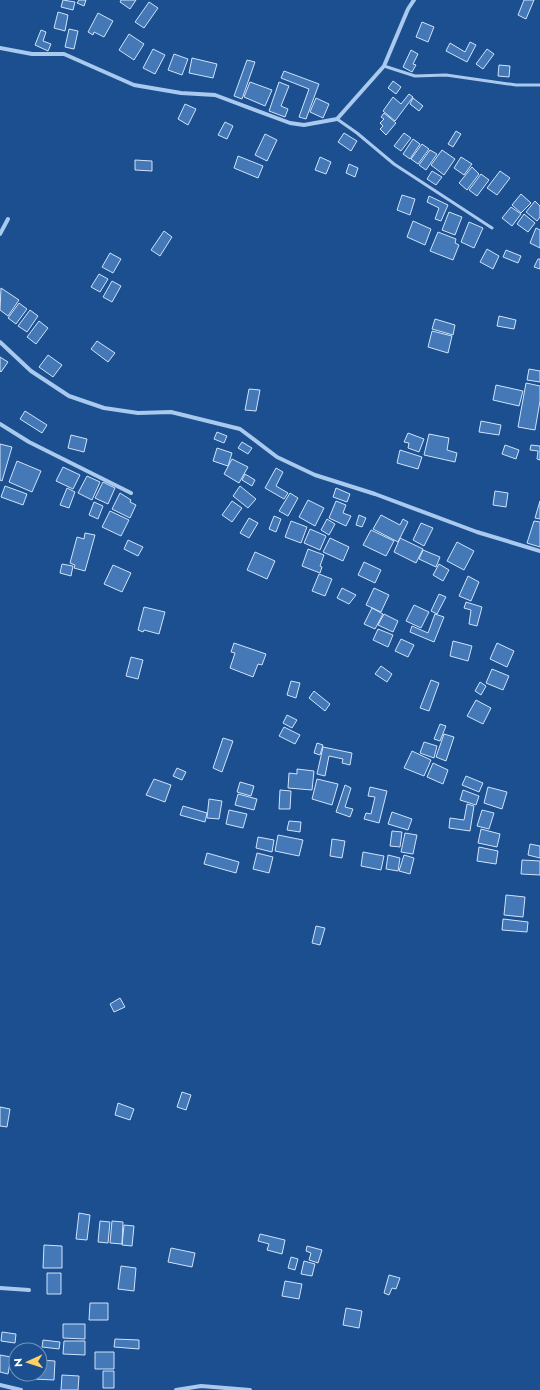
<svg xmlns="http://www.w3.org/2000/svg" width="540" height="1390" font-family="Jost,sans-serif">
	<rect width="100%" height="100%" fill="#1b4f8f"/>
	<path fill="#4478b7" stroke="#cfe3fa" d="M 63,0 L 75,2 L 73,10 L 61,7 Z
		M 79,0 L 86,0 L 84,6 L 77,3 Z
		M 121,0 L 136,0 L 130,9 L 120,2 Z
		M 524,0 L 534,0 L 526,19 L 518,15 Z
		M 149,2 L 158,8 L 144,28 L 135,22 Z
		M 58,12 L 68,15 L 65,31 L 54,28 Z
		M 98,13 L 113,21 L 104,37 L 94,32 L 93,35 L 88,32 Z
		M 422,22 L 434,27 L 428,42 L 416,37 Z
		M 69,29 L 78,31 L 74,49 L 65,47 Z
		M 41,30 L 46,32 L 43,41 L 51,44 L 48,51 L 35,45 Z
		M 129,34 L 144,44 L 134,60 L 119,50 Z
		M 470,42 L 476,45 L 467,62 L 446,51 L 450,43 L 465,52 Z
		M 153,49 L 165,55 L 155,74 L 143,68 Z
		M 487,49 L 494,54 L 483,69 L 476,64 Z
		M 411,50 L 418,54 L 413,64 L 416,65 L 412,72 L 403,67 Z
		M 174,54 L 188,59 L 182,75 L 168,70 Z
		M 192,58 L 217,64 L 213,78 L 189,73 Z
		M 247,60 L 255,62 L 242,99 L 234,96 Z
		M 499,65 L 510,66 L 509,77 L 498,76 Z
		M 284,71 L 319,84 L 306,119 L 299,117 L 309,89 L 281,78 Z
		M 393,81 L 401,87 L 396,94 L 388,88 Z
		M 250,82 L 272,90 L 265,106 L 244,97 Z
		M 279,82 L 289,86 L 281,106 L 288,109 L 285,117 L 269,111 Z
		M 409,94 L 413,97 L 395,121 L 383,111 L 393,97 L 401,104 Z
		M 316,98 L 329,104 L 323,118 L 310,112 Z
		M 413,98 L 423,106 L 419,111 L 410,104 Z
		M 185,104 L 196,109 L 188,125 L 178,119 Z
		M 384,113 L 396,123 L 386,135 L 380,129 L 383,126 L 380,123 L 384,119 L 381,117 Z
		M 225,122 L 233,126 L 227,139 L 218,135 Z
		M 456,131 L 461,134 L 453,147 L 448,144 Z
		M 344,133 L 357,141 L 351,151 L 338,142 Z
		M 404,133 L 411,138 L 401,151 L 394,146 Z
		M 265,134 L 277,140 L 267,161 L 255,155 Z
		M 413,139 L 420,144 L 410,159 L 403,154 Z
		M 422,144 L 429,149 L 418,164 L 411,159 Z
		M 430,150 L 437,154 L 426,170 L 419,165 Z
		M 442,150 L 455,159 L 444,175 L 431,165 Z
		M 238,156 L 263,166 L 258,178 L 234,168 Z
		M 320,157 L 331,162 L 326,174 L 315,170 Z
		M 461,157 L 472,164 L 464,175 L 454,168 Z
		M 135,160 L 152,161 L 152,171 L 135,170 Z
		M 349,164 L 358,168 L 355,177 L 346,173 Z
		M 472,167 L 479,174 L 467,190 L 459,183 Z
		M 432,171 L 442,177 L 436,185 L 427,179 Z
		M 500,171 L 510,178 L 497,195 L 487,188 Z
		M 481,174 L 489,180 L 477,196 L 469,190 Z
		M 521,194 L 531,203 L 521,213 L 512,205 Z
		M 402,195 L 415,199 L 410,215 L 397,210 Z
		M 429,196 L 448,205 L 441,221 L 435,219 L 439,208 L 427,202 Z
		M 535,201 L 540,206 L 540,217 L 537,221 L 526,212 Z
		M 511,207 L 521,214 L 512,226 L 502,218 Z
		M 449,212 L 462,217 L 455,235 L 442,230 Z
		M 524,214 L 535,223 L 528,232 L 517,224 Z
		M 413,221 L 431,229 L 425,245 L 407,237 Z
		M 469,222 L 483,228 L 474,248 L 461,242 Z
		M 536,228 L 540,230 L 540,248 L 530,243 Z
		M 164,231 L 172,237 L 160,256 L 151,250 Z
		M 438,232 L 456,239 L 455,243 L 459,245 L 453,260 L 430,251 Z
		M 487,249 L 499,256 L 493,269 L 480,262 Z
		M 506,250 L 521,256 L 518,263 L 503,257 Z
		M 110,253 L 121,259 L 113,273 L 102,267 Z
		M 538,259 L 540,259 L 540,269 L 534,267 Z
		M 99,274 L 108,279 L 100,292 L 91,287 Z
		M 112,281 L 121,286 L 112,302 L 103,297 Z
		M 1,288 L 19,300 L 8,316 L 0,310 Z
		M 19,303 L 27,309 L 16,324 L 8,318 Z
		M 30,310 L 38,316 L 27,332 L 18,326 Z
		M 499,316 L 516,320 L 514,329 L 497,326 Z
		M 435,319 L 455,325 L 453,335 L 432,329 Z
		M 39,321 L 48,328 L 36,344 L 27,337 Z
		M 432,331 L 452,336 L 448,353 L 428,347 Z
		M 97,341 L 115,353 L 108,362 L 91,349 Z
		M 48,355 L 62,365 L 53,377 L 39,367 Z
		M 0,357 L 8,362 L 1,372 L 0,371 Z
		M 529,369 L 540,371 L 540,382 L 527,380 Z
		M 526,383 L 540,386 L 540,401 L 535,430 L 518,427 Z
		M 496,385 L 523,391 L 519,406 L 493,400 Z
		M 249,389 L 260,390 L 256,411 L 245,410 Z
		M 25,411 L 47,425 L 42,433 L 20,419 Z
		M 481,421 L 501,425 L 499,435 L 479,432 Z
		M 217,432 L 227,436 L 224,443 L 214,439 Z
		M 408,433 L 424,439 L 419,452 L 408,448 L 409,443 L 404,442 Z
		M 429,434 L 449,438 L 447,450 L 457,453 L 455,462 L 424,455 Z
		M 71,435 L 87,439 L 84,452 L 68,448 Z
		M 242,442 L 252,448 L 248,454 L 238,448 Z
		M 0,444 L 12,447 L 2,481 L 0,480 Z
		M 505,445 L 519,450 L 516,459 L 502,454 Z
		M 531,445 L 540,446 L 540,460 L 537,459 L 538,451 L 530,450 Z
		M 217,448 L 232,453 L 228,466 L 213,461 Z
		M 400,450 L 422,457 L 418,469 L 397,463 Z
		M 232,459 L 248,467 L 239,483 L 224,474 Z
		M 17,461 L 41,471 L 32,492 L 9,482 Z
		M 63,467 L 80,475 L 73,489 L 56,481 Z
		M 276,468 L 283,472 L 276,486 L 288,493 L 284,499 L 265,488 Z
		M 245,474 L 255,480 L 252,486 L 242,480 Z
		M 87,476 L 100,482 L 92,500 L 78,493 Z
		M 103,482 L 115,488 L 108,504 L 95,498 Z
		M 5,486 L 27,494 L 23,505 L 1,497 Z
		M 240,486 L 256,499 L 248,508 L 233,496 Z
		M 67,488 L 75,492 L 69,508 L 60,505 Z
		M 336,488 L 350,494 L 347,502 L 333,497 Z
		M 495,491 L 508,493 L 506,507 L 493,505 Z
		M 120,493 L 131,500 L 130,502 L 136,505 L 130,518 L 112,509 Z
		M 290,493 L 298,498 L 288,516 L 279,511 Z
		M 308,500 L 324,508 L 315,526 L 299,517 Z
		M 232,501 L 242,508 L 232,522 L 222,515 Z
		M 336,501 L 346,505 L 343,513 L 351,516 L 346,526 L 329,518 Z
		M 540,501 L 540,519 L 535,518 Z
		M 94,502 L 103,506 L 98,519 L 89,515 Z
		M 110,511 L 129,520 L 121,536 L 102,527 Z
		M 359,515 L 366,518 L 362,527 L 356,525 Z
		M 381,515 L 400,525 L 403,519 L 408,522 L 398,542 L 373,529 Z
		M 274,516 L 281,519 L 276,532 L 269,529 Z
		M 249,518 L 258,523 L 249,538 L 240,533 Z
		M 327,519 L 335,524 L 329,535 L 321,530 Z
		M 291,521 L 307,527 L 301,543 L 285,537 Z
		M 534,521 L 540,522 L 540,547 L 527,543 Z
		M 421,523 L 433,528 L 424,546 L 413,540 Z
		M 310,529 L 326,536 L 320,550 L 304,543 Z
		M 371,530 L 394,541 L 386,556 L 363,545 Z
		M 85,533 L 95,535 L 85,571 L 74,568 L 75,565 L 70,563 L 77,537 L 84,539 Z
		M 330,538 L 349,547 L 343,561 L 323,552 Z
		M 400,538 L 423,549 L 416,563 L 394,552 Z
		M 128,540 L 143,547 L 138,556 L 124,549 Z
		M 457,542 L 474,551 L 464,570 L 447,561 Z
		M 308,549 L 324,555 L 320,566 L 322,567 L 320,573 L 302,566 Z
		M 423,550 L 440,557 L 436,567 L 419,559 Z
		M 255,552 L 275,561 L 267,579 L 247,570 Z
		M 364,562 L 381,570 L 375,583 L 358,575 Z
		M 62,564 L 73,566 L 71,576 L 60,573 Z
		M 439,564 L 449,570 L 443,581 L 433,575 Z
		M 113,565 L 131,573 L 122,592 L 104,584 Z
		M 319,574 L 332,579 L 325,596 L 312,591 Z
		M 468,576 L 479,582 L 471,601 L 459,596 Z
		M 342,588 L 356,595 L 349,604 L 337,598 Z
		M 374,588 L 389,595 L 381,612 L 366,605 Z
		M 439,594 L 446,597 L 437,614 L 431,611 Z
		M 466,602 L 482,607 L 477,626 L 469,624 L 471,610 L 464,608 Z
		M 414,605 L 429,612 L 421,628 L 406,621 Z
		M 144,607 L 165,612 L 159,634 L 144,630 L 143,632 L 138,630 Z
		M 372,608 L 383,614 L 375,629 L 364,624 Z
		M 384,614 L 398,621 L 393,632 L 378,625 Z
		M 435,614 L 444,617 L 434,642 L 410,632 L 412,626 L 428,633 Z
		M 378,629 L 393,635 L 388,647 L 373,640 Z
		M 401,639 L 414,645 L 408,657 L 395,651 Z
		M 453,641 L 472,646 L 468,661 L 450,656 Z
		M 234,643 L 266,654 L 262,665 L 258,664 L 253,677 L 230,668 L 235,653 L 231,652 Z
		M 497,643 L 514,651 L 507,667 L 490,659 Z
		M 131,657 L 143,660 L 138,679 L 126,676 Z
		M 381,666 L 392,674 L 387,682 L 375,674 Z
		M 492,669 L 509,676 L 503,690 L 486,683 Z
		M 431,680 L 439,683 L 429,711 L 420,708 Z
		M 291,681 L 300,683 L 296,698 L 287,695 Z
		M 480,682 L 486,686 L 481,695 L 475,691 Z
		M 314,691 L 330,704 L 325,711 L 309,698 Z
		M 476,700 L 491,708 L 483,724 L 467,716 Z
		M 287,715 L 297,720 L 292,728 L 283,723 Z
		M 440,724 L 446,726 L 440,741 L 434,739 Z
		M 284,727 L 300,735 L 295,744 L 279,736 Z
		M 444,734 L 454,737 L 446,761 L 436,757 Z
		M 223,738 L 233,741 L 222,772 L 213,768 Z
		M 424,742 L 437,746 L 434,758 L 420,753 Z
		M 317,743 L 323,745 L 320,755 L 314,753 Z
		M 323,747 L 352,753 L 350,765 L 342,763 L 343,759 L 329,756 L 325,776 L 317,774 Z
		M 412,751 L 431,760 L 424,776 L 404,768 Z
		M 433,763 L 448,770 L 443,784 L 427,777 Z
		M 177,768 L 186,772 L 182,780 L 173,776 Z
		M 297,769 L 314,771 L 312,790 L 288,788 L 289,773 L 297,774 Z
		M 466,776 L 483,783 L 479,792 L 462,785 Z
		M 154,779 L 171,785 L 165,802 L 146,795 Z
		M 317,779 L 338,784 L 332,805 L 312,799 Z
		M 240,782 L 254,786 L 251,796 L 237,792 Z
		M 345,785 L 351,788 L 345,807 L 353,809 L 350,817 L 336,812 Z
		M 370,787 L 387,791 L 379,823 L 364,819 L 366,813 L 371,814 L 375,797 L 368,796 Z
		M 488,787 L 507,792 L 502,809 L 484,803 Z
		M 280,790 L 291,791 L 290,809 L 279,809 Z
		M 463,790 L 479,796 L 476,805 L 460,800 Z
		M 238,794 L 257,799 L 254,810 L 235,805 Z
		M 209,799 L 222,801 L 219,819 L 207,818 Z
		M 467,804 L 474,806 L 470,831 L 449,828 L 450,818 L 464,820 Z
		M 183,806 L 207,813 L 205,822 L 180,815 Z
		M 229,810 L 247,814 L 243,828 L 226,824 Z
		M 482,810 L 494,813 L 489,829 L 477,826 Z
		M 392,812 L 412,819 L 408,830 L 388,824 Z
		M 289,821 L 301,822 L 300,832 L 287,830 Z
		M 481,829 L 500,834 L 497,847 L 478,843 Z
		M 392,831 L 402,832 L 400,847 L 390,846 Z
		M 405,833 L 417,835 L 413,854 L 401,852 Z
		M 278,835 L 303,840 L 299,856 L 275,851 Z
		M 258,837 L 274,840 L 272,852 L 256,848 Z
		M 332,839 L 345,841 L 342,858 L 330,856 Z
		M 530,844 L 540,846 L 540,858 L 528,855 Z
		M 479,847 L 498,851 L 496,864 L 477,861 Z
		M 363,852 L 384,856 L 381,870 L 361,866 Z
		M 207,853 L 239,862 L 236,873 L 204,864 Z
		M 257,853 L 273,857 L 269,873 L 253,869 Z
		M 388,855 L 400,858 L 398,871 L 386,869 Z
		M 404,855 L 414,858 L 410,874 L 399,871 Z
		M 522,860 L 540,861 L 540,875 L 521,874 Z
		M 506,895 L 525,897 L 523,917 L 504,915 Z
		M 503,919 L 528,922 L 527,932 L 502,930 Z
		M 316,926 L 325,928 L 320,945 L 312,943 Z
		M 120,998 L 125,1007 L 114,1012 L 110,1004 Z
		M 182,1092 L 191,1095 L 186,1110 L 177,1107 Z
		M 118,1103 L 134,1109 L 130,1120 L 115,1115 Z
		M 0,1107 L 10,1109 L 7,1127 L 0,1126 Z
		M 79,1213 L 90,1215 L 87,1240 L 76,1239 Z
		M 100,1221 L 110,1222 L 108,1243 L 98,1242 Z
		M 112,1221 L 123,1222 L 122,1244 L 110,1243 Z
		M 124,1225 L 134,1226 L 132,1246 L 122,1245 Z
		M 260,1234 L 285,1240 L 282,1254 L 267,1250 L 269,1244 L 258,1241 Z
		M 44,1245 L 62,1246 L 62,1268 L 43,1268 Z
		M 307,1246 L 322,1250 L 318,1263 L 309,1260 L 311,1253 L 306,1251 Z
		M 171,1248 L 195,1253 L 192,1267 L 168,1262 Z
		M 291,1257 L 298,1259 L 295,1270 L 288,1268 Z
		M 304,1261 L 315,1264 L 312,1276 L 301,1274 Z
		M 121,1266 L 136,1268 L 134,1291 L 118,1289 Z
		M 47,1273 L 61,1273 L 61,1294 L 47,1294 Z
		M 389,1275 L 400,1278 L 396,1289 L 392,1288 L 389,1295 L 384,1293 Z
		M 285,1281 L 302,1284 L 299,1299 L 282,1296 Z
		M 90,1303 L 108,1303 L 108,1320 L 89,1320 Z
		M 346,1308 L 362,1311 L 359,1328 L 343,1325 Z
		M 63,1324 L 85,1324 L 85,1339 L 63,1338 Z
		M 2,1332 L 16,1334 L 15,1343 L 1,1341 Z
		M 115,1339 L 139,1340 L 139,1349 L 114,1347 Z
		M 43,1340 L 60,1342 L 59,1349 L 42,1347 Z
		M 64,1341 L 85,1341 L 85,1355 L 63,1354 Z
		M 95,1352 L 114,1352 L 114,1369 L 95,1369 Z
		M 0,1355 L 11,1357 L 8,1374 L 0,1372 Z
		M 40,1360 L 55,1361 L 54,1380 L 33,1379 L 33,1374 L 40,1374 Z
		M 103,1371 L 114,1371 L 114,1388 L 103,1388 Z
		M 62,1375 L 79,1376 L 78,1390 L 61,1390 Z"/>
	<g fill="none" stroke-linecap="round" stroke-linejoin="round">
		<path stroke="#a9c9ee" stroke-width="3" d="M 384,66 L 415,76 L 446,75 L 516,85 L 540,85
			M 337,119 L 357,133 L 394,164 L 492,228"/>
		<path stroke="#a9c9ee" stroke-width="4" d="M 0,48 L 32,54 L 64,54 L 134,85 L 181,93 L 215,95 L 290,123 L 304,125 L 337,119 L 384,66 L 408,9 L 414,0
			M 0,234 L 8,219
			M 0,342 L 31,371 L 69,396 L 104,408 L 138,413 L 171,412 L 240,429 L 277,457 L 315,475 L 375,494 L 477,532 L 540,551
			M 0,424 L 29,442 L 131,493
			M 0,1288 L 29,1290
			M 0,1385 L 21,1390
			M 176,1390 L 201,1386 L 250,1390"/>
	</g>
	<g transform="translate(28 1362) rotate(267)"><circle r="19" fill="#1b4f8f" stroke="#7695bc"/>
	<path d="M0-3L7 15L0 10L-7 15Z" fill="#ffd166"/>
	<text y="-6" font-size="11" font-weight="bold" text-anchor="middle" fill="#ffffff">N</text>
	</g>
</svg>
